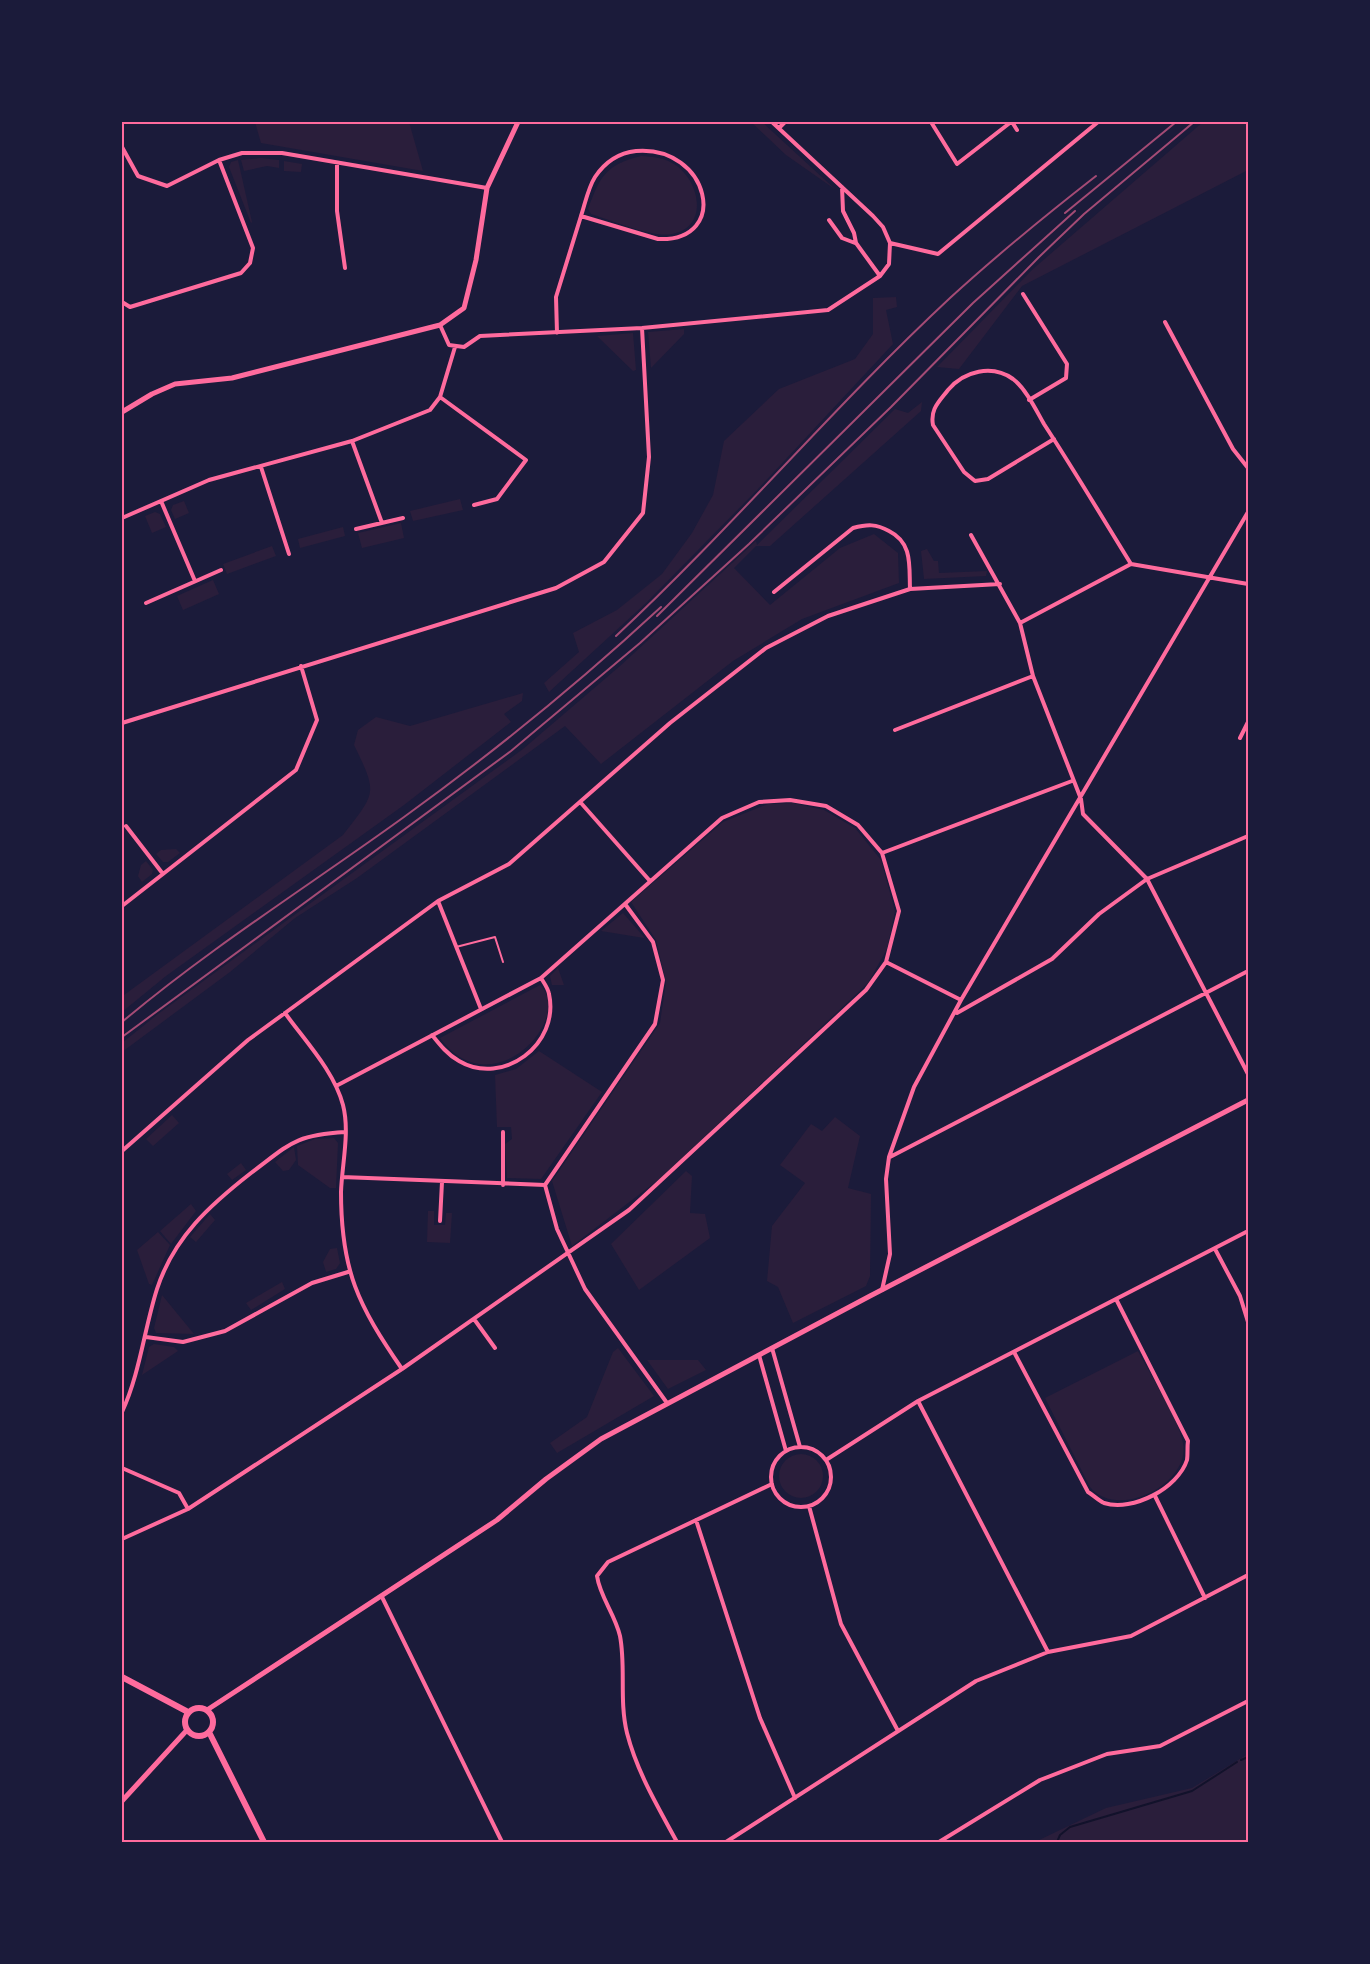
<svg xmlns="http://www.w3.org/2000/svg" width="1370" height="1964" font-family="'DM Sans',sans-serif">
	<rect width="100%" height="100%" fill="#1b1b3a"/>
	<path fill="#2a1e3b" d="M 255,122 L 409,122 L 423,171 L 261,143 Z
		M 751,122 L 762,122 L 836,190 L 786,155 Z
		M 1203,122 L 1248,122 L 1248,170 L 1022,286 L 959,369 L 937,367 L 1033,269 Z
		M 641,156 C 652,157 662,157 672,163 C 699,177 711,227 672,234 C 652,238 611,220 591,214 L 588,209 C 600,177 605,165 641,156 Z
		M 261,158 L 279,160 L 279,168 L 267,166 L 244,171 L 241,160 Z
		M 238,160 L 252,222 L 251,223 L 229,167 L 231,162 Z
		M 284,161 L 302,164 L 301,172 L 284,171 Z
		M 896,297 L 897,307 L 886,310 L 893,344 L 757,490 L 646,603 L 549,692 L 544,683 L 579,652 L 573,633 L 617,610 L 662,574 L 692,533 L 713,495 L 724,441 L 779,389 L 855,359 L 873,334 L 873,298 Z
		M 684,329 L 684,334 L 651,368 L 648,332 Z
		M 633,333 L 636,370 L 633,371 L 597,336 Z
		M 922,402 L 921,411 L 770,546 L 756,546 L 734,568 L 770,605 L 840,548 L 874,534 L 898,553 L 899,583 L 802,619 L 733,661 L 601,764 L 565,726 L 357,878 L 295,918 L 230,972 L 122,1052 L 122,1043 L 158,1014 L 523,749 L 620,666 L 756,541 L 757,545 L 895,409 L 908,413 Z
		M 460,499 L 463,510 L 413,521 L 410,511 Z
		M 184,501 L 189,513 L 175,519 L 171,510 L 173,505 Z
		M 155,512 L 160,514 L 166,527 L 152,533 L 145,516 Z
		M 401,523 L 404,538 L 362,548 L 358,533 Z
		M 343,527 L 345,536 L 300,548 L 298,539 Z
		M 272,546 L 276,556 L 227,574 L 223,564 Z
		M 927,549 L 934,561 L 938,561 L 939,573 L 987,571 L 986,576 L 924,579 L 921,551 Z
		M 213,580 L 219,594 L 183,610 L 177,596 Z
		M 523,693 L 522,701 L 504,714 L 511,722 L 404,805 L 166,976 L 122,1012 L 124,995 L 343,835 C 376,792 378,794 354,745 L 358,730 L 376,717 L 410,726 Z
		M 793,803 L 824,810 L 855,828 L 881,860 L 895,911 L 887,949 L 868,983 L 662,1177 L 572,1246 L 552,1181 L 660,1023 L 666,982 L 656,940 L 631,902 L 723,822 L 768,804 Z
		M 176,849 L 180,853 L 168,862 L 163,862 L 156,854 L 161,850 Z
		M 146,861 L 153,870 L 152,874 L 142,882 L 138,876 L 141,865 Z
		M 623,913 L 644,937 L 644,938 L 601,931 Z
		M 558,968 L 564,985 L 552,985 L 550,976 Z
		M 540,985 C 575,1018 492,1109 440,1038 Z
		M 539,1051 L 602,1092 L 541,1179 L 507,1178 L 505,1144 L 512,1139 L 511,1127 L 497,1127 L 495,1075 L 516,1069 Z
		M 172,1115 L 179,1123 L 153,1146 L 146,1139 Z
		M 835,1117 L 860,1136 L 848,1188 L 871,1194 L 870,1276 L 866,1286 L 793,1323 L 778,1287 L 767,1281 L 772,1226 L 805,1183 L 780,1165 L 811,1124 L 822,1131 Z
		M 334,1138 L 338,1143 L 336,1188 L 330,1188 L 298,1165 L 297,1146 L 315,1139 Z
		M 294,1147 L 296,1160 L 289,1170 L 283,1171 L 275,1162 Z
		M 241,1163 L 246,1170 L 232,1180 L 227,1174 Z
		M 686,1171 L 692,1176 L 690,1213 L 705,1214 L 710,1238 L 639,1290 L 611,1244 Z
		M 191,1204 L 196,1211 L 171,1244 L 160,1231 Z
		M 428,1211 L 434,1211 L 434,1225 L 445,1225 L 446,1213 L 452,1213 L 450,1243 L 427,1242 Z
		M 210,1214 L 215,1220 L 196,1242 L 190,1237 Z
		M 158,1232 L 170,1245 L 152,1285 L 149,1284 L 137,1250 Z
		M 337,1248 L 340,1263 L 336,1269 L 326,1272 L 323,1262 L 330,1249 Z
		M 282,1282 L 285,1289 L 251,1310 L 246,1303 Z
		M 162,1295 L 194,1334 L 156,1333 L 154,1328 Z
		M 154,1344 L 174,1347 L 178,1351 L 142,1375 L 149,1347 Z
		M 618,1348 L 654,1396 L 557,1453 L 550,1443 L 587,1417 L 613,1352 Z
		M 1138,1351 C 1151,1376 1178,1417 1183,1443 C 1191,1483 1118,1521 1090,1487 L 1045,1398 Z
		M 647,1360 L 698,1360 L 706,1370 L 668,1389 Z
		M779 1476a22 22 0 1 1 44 0a22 22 0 1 1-44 0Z
		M 1248,1754 L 1248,1842 L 1035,1842 L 1106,1808 L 1192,1788 Z"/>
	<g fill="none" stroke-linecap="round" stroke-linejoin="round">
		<path stroke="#12122b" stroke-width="2" d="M 1241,1760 L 1248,1757
			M 1057,1842 L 1060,1835 L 1070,1827 L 1192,1791 L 1237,1762"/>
		<path stroke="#ff6b9d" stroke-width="2" d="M 456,947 L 495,937 L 503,962"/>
		<path stroke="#ff6b9d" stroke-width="4" d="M 931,122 L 957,164 L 1011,122
			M 1012,122 L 1017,130
			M 779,128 L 785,122
			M 122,147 L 138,176 L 167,186 L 219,160 L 242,153 L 282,153 L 487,188
			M 337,163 L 337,211 L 345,268
			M 842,187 L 843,211 L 854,233 L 856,243 L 880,276
			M 829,220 L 842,238 L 855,243
			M 890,243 L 938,254 L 1098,122
			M 1023,294 L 1067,364 L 1066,378 L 1029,400
			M 122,302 L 130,307 L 241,273 L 250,263 L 253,248 L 219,160
			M 1165,322 L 1233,449 L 1248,468
			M 440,325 L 449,345 L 464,347 L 480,336 L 642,328 L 828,310 L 880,276 L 889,264 L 890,243 L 883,227 L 873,216 L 772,122
			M 557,333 L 556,297 L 581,216 L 658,239 C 732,242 709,145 636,151 C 618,153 605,162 595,177 C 588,188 585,204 581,216
			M 440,397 L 526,460 L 497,499 L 474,505
			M 1054,439 L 988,479 L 975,481 L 964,472 L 933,425 C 930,409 939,402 948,390 C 964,371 992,364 1013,379 C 1026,389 1036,410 1044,424 C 1074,470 1102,517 1131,564
			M 352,441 L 382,523
			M 261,467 L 289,554
			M 161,501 L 195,581
			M 122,518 L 209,480 L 352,441 L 430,410 L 440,397 L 455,347
			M 356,529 L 403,518
			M 971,535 L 1020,623 L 1033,676 L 1081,799 L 1083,814 L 1147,879 L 1248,1074
			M 774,592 L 853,528 C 868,524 876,524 889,531 C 913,543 909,566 910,589
			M 146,603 L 221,570
			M 1020,623 L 1131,564 L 1248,584
			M 122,723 L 556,588 L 604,562 L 643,513 L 649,457 L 642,328
			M 895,730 L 1033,676
			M 1240,738 L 1248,722
			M 581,803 L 650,881
			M 126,826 L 163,874
			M 882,853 L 1072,781
			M 438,901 L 481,1009
			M 122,906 L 296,770 L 317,720 L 301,666
			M 886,962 L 961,1000
			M 285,1013 C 305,1041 334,1071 343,1105 C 350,1132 342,1164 341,1192 C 341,1271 358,1305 402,1369
			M 957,1013 L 1052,959 L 1099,914 L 1147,879 L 1248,836
			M 432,1035 C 440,1045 448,1055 459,1061 C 503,1087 560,1044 549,994 C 548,988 544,983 541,978
			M 503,1132 L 503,1185
			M 122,1151 L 248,1040 L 285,1013 L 438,901 L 509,864 L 670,723 L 766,648 L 828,616 L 910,589 L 1000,584
			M 890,1157 L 1248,971
			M 342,1177 L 545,1185 L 655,1024 L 663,980 L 653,942 L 625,904
			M 545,1185 L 557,1229 L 585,1289 L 667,1403
			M 440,1221 L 442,1182
			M 1215,1249 L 1240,1296 L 1248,1322
			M 882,1290 L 890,1254 L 886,1179 L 889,1157 L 914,1087 L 961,1000 L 1248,512
			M 474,1319 L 495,1348
			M 146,1337 L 183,1342 L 225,1331 L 312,1283 L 348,1272
			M 772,1348 L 800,1447
			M 1014,1352 L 1088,1492 C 1093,1495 1099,1501 1104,1503 C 1133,1512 1178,1488 1187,1460 C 1188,1454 1187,1447 1188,1441 L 1116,1299
			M 759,1355 L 786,1451
			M 918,1401 L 1048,1652
			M 122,1412 C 140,1373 144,1330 157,1289 C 174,1237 210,1205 251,1173 C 290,1144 294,1135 345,1132
			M771 1477a30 30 0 1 1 60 0a30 30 0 1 1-60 0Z
			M 826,1460 L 918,1401 L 1248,1231
			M 122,1468 L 179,1493 L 188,1509
			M 1155,1496 L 1205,1598
			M 809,1506 L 841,1624 L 898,1731
			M 696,1520 L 760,1718 L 795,1798
			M 122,1539 L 188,1509 L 402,1369 L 629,1210 L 866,990 L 886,962 L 899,911 L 882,853 L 858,825 L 826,806 L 790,800 L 759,802 L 722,818 L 541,978 L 336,1086
			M 382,1597 L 502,1842
			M 677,1842 C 658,1807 637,1772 627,1733 C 619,1700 626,1667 620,1636 C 615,1614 600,1597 597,1576 L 608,1562 L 772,1484
			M 726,1842 L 976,1681 L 1048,1652 L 1131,1636 L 1248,1575
			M 939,1842 L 1040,1780 L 1107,1754 L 1160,1746 L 1248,1701"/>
		<path stroke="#ff6b9d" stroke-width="5" d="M 122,412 L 152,394 L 175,384 L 232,378 L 440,325 L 464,308 L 476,260 L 487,188 L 518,122
			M 207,1710 L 497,1520 L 546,1479 L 601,1439 L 870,1296 L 1248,1100
			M 122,1801 L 187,1730"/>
		<path stroke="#ff6b9d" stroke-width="6" d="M 122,1677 L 188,1712
			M185 1722a14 14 0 1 1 28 0a14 14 0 1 1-28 0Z
			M 209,1732 L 264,1842"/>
		<path stroke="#a44b75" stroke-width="2" d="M 1065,213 L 1176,122
			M 657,616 L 973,303 L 1075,211
			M 616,636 C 732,528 834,406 950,298 C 997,255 1046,215 1096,176
			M 122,1022 C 211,947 310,885 404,817 C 494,752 580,682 661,607
			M 122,1037 L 511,751 L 640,643 L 749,544 L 891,407 L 1039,257 L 1084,214 L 1194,122"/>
	</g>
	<rect width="1370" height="1964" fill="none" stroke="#1b1b3a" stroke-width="246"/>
	<rect x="123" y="123" width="1124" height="1718" fill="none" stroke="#ff6b9d" stroke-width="2"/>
</svg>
